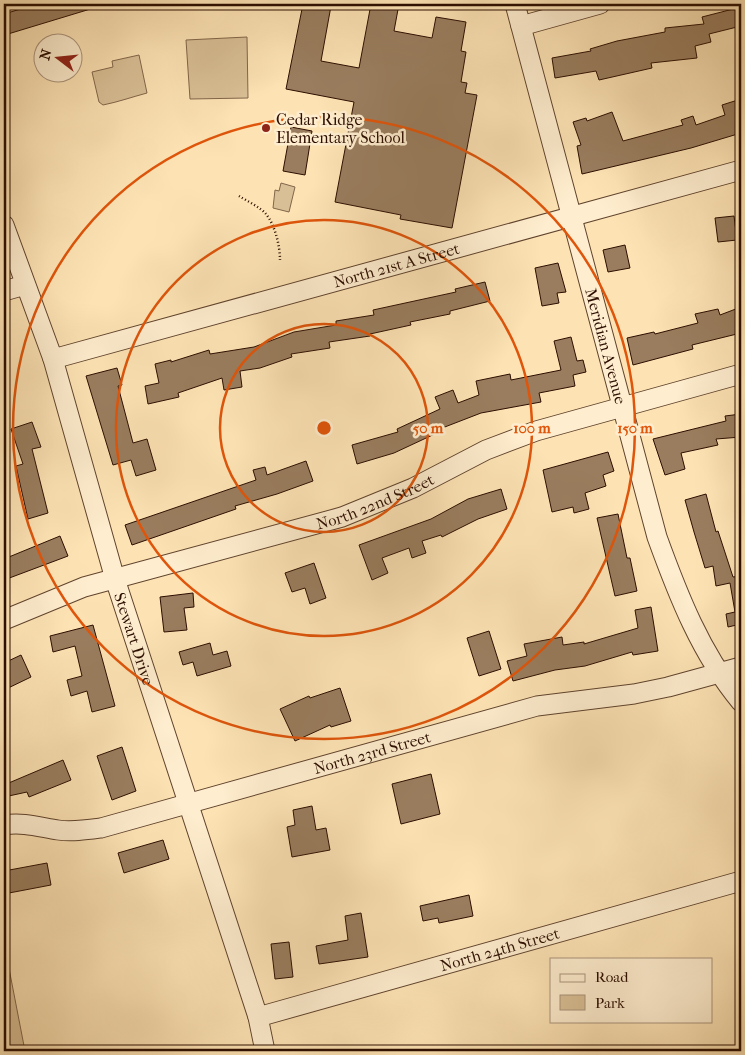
<svg xmlns="http://www.w3.org/2000/svg" width="745" height="1055" font-family="'IM FELL French Canon',serif">
	<rect width="100%" height="100%" fill="#fde3b4"/>
	<filter id="stains"><feTurbulence type="fractalNoise" baseFrequency=".004" numOctaves="4"/><feColorMatrix values="0 0 0 0 .2 0 0 0 0 .09 0 0 0 0 .02 0 0 0 .5 -.17"/></filter>
	<radialGradient id="worn" r=".72"><stop offset=".6" stop-color="#630" stop-opacity="0"/><stop offset="1" stop-color="#630" stop-opacity=".3"/></radialGradient>
	<path fill="#d9bf95" stroke="#82664a" d="M 247,37 L 248,98 L 190,99 L 186,40 Z
		M 139,55 L 147,93 C 132,97 118,102 103,105 L 99,102 L 92,72 L 113,67 L 112,61 Z
		M 281,183 L 295,187 L 289,212 L 273,208 L 275,190 L 279,191 Z
		M 7,958 L 25,1051 L 4,1051 L 4,959 Z"/>
	<path fill="#997d5e" stroke="#2c0e00" d="M 37,4 L 96,4 L 97,7 L 8,34 L 4,14 Z
		M 303,4 L 331,6 L 321,61 L 359,68 L 371,4 L 399,4 L 394,31 L 432,38 L 436,17 L 466,22 L 461,51 L 466,52 L 461,82 L 467,83 L 465,93 L 477,95 L 452,228 L 400,219 L 401,215 L 335,202 L 354,102 L 286,89 Z
		M 741,7 L 741,26 L 709,34 L 711,42 L 695,46 L 697,58 L 651,63 L 652,68 L 599,80 L 596,71 L 555,78 L 552,58 L 591,51 L 590,49 L 617,41 L 665,32 L 665,28 L 704,24 L 702,17 Z
		M 741,99 L 741,133 L 691,148 L 582,174 L 577,146 L 581,145 L 573,122 L 586,118 L 587,121 L 612,112 L 623,141 L 683,125 L 681,120 L 693,116 L 696,125 L 725,115 L 722,105 Z
		M 291,127 L 312,131 L 305,175 L 283,171 Z
		M 734,216 L 737,240 L 718,242 L 715,218 Z
		M 625,245 L 630,268 L 608,272 L 603,250 Z
		M 558,263 L 566,292 L 557,293 L 559,303 L 542,306 L 535,268 Z
		M 485,282 L 490,301 L 450,311 L 450,314 L 410,322 L 411,325 L 370,334 L 370,336 L 329,342 L 330,348 L 291,354 L 292,357 L 260,368 L 240,371 L 242,387 L 224,390 L 222,378 L 178,393 L 179,397 L 148,404 L 145,386 L 159,383 L 155,364 L 171,360 L 171,362 L 209,350 L 210,354 L 254,347 L 294,332 L 336,325 L 336,321 L 374,315 L 373,310 L 456,292 L 455,289 Z
		M 741,307 L 741,333 L 692,345 L 693,349 L 633,365 L 627,338 L 654,332 L 655,334 L 698,323 L 695,314 L 718,309 L 720,315 Z
		M 571,337 L 577,361 L 583,360 L 586,372 L 573,375 L 575,386 L 539,393 L 541,402 L 481,413 L 437,430 L 439,432 L 394,453 L 357,464 L 352,445 L 398,432 L 397,429 L 440,409 L 435,397 L 453,390 L 458,403 L 479,395 L 476,381 L 510,374 L 511,380 L 561,370 L 554,341 Z
		M 117,368 L 122,385 L 118,386 L 133,443 L 147,439 L 156,470 L 136,476 L 131,460 L 113,465 L 86,376 Z
		M 741,414 L 741,437 L 716,439 L 718,445 L 681,453 L 685,469 L 665,475 L 653,439 L 726,421 L 725,416 Z
		M 32,422 L 41,447 L 32,449 L 48,513 L 28,519 L 16,466 L 23,464 L 11,429 Z
		M 608,452 L 614,471 L 603,475 L 606,486 L 585,493 L 589,509 L 574,513 L 573,507 L 552,512 L 543,470 Z
		M 306,461 L 313,481 L 277,494 L 235,506 L 236,509 L 132,545 L 125,525 L 256,480 L 253,470 L 265,467 L 267,475 Z
		M 501,489 L 507,509 L 478,519 L 442,537 L 441,535 L 422,541 L 426,553 L 412,558 L 409,548 L 382,558 L 388,573 L 372,580 L 359,545 L 431,519 L 468,499 Z
		M 706,494 L 716,532 L 718,531 L 733,577 L 741,576 L 741,624 L 728,627 L 726,614 L 735,612 L 730,583 L 716,586 L 713,566 L 705,568 L 694,532 L 685,500 Z
		M 618,514 L 627,558 L 630,558 L 637,591 L 615,596 L 597,518 Z
		M 60,536 L 68,556 L 4,580 L 4,559 Z
		M 314,563 L 326,598 L 310,604 L 305,588 L 292,592 L 285,573 Z
		M 193,593 L 194,607 L 184,608 L 187,630 L 164,632 L 160,597 Z
		M 651,607 L 658,651 L 633,655 L 632,652 L 585,666 L 555,670 L 513,681 L 507,661 L 527,656 L 524,644 L 562,637 L 563,645 L 584,642 L 584,644 L 638,628 L 635,610 Z
		M 93,625 L 115,706 L 92,712 L 87,691 L 71,696 L 67,680 L 82,676 L 75,646 L 53,652 L 50,636 Z
		M 489,631 L 501,669 L 479,676 L 467,638 Z
		M 210,643 L 213,655 L 227,651 L 231,666 L 197,676 L 193,662 L 183,665 L 179,652 Z
		M 21,655 L 31,677 L 4,690 L 4,663 Z
		M 340,688 L 351,721 L 331,727 L 330,725 L 295,741 L 280,709 L 309,696 L 310,698 Z
		M 122,747 L 136,791 L 112,800 L 97,756 Z
		M 63,760 L 71,780 L 29,797 L 27,792 L 4,797 L 4,785 Z
		M 431,774 L 440,814 L 401,824 L 392,784 Z
		M 312,806 L 316,830 L 326,828 L 330,850 L 292,857 L 287,827 L 295,825 L 293,810 Z
		M 163,840 L 169,859 L 124,873 L 118,853 Z
		M 47,863 L 51,885 L 9,893 L 4,871 Z
		M 469,895 L 473,916 L 439,923 L 438,918 L 423,921 L 420,906 Z
		M 361,913 L 368,957 L 319,964 L 316,946 L 348,940 L 345,916 Z
		M 289,942 L 293,977 L 275,979 L 271,944 Z"/>
	<g fill="none" stroke-linecap="round" stroke-linejoin="round">
		<defs>
			<g id="minor">
				<path id="s1" d="M 515,4 L 657,537 C 678,595 701,654 741,702"/>
				<path d="M 521,26 L 600,4"/>
				<path id="s2" d="M 4,225 L 53,359 L 115,579 L 258,1017 L 265,1051"/>
				<path d="M 4,291 L 25,285"/>
				<path id="s3" d="M 53,359 L 741,170"/>
				<path id="s4" d="M 4,620 L 84,587 L 342,517 L 413,488 L 486,450 L 536,431 L 741,374"/>
				<path id="s5" d="M 4,825 C 23,822 39,827 58,830 C 72,832 86,830 101,828 L 537,706 L 634,694 L 668,687 L 741,667"/>
				<path id="s6" d="M 258,1017 L 741,881"/>
			</g>
		</defs>
		<use href="#minor" stroke="#60432d" stroke-width="21"/>
		<path stroke="#2c0e00" stroke-width="2.5" stroke-dasharray="1 2.5" stroke-linecap="butt" d="M 239,196 C 247,201 260,207 266,214 C 275,225 280,246 280,260"/>
		<use href="#minor" stroke="#feedce" stroke-width="19"/>
	</g>
	<g fill="none" stroke="#df550b" stroke-width="2.5">
		<circle cx="324" cy="428" r="104"/>
		<circle cx="324" cy="428" r="208"/>
		<circle cx="324" cy="428" r="311"/>
	</g>
	<circle fill="#8f2418" stroke="#feedce" stroke-width="2" cx="266" cy="128" r="5"/>
	<g text-anchor="middle" dominant-baseline="central" stroke-width="5" stroke-linejoin="round" paint-order="stroke">
		<g font-size="16" fill="#2c0e00" stroke="#feedce" text-anchor="start">
			<text x="276" y="119">Cedar Ridge<tspan x="276" dy="18">Elementary School</tspan></text>
		</g>
		<g font-size="16" fill="#2c0e00" stroke="#feedce">
			<text stroke="none"><textPath href="#s3" startOffset="356">North 21st A Street</textPath></text>
			<text stroke="none"><textPath href="#s1" startOffset="354">Meridian Avenue</textPath></text>
			<text stroke="none"><textPath href="#s4" startOffset="390">North 22nd Street</textPath></text>
			<text stroke="none"><textPath href="#s2" startOffset="434">Stewart Drive</textPath></text>
			<text stroke="none"><textPath href="#s5" startOffset="379">North 23rd Street</textPath></text>
			<text stroke="none"><textPath href="#s6" startOffset="251">North 24th Street</textPath></text>
		</g>
	</g>
	<circle cx="324" cy="428" r="8" fill="#df550b" stroke="#feedce" stroke-width="2.5"/>
	<g font-size="15" text-anchor="middle" font-weight="bold" fill="#df550b" stroke="#feedce" stroke-width="5" stroke-linejoin="round" paint-order="stroke">
		<text x="428" y="433">50 m</text>
		<text x="532" y="433">100 m</text>
		<text x="635" y="433">150 m</text>
	</g>
	<rect width="745" height="1055" fill="none" stroke="#fde3b4" stroke-width="20"/>
	<rect x="5" y="5" width="735" height="1045" fill="none" stroke="#2c0e00" stroke-width="2.5"/>
	<rect x="10" y="10" width="725" height="1035" fill="none" stroke="#2c0e00"/>
	<rect x="550" y="958" width="162" height="65" fill="#feedce" stroke="#aa947c"/>
	<rect x="560" y="974" width="25" height="8" fill="#feedce" stroke="#aa947c"/>
	<text x="595" y="982" font-size="15" fill="#2c0e00">Road</text>
	<rect x="560" y="995" width="25" height="15" fill="#d9bf95" stroke="#aa947c"/>
	<text x="595" y="1008" font-size="15" fill="#2c0e00">Park</text>
	<g transform="translate(58 58) rotate(286)"><circle r="24" fill="#feedce" stroke="#aa947c"/>
	<path d="M0-4L9 19L0 12L-9 19Z" fill="#8f2418"/>
	<text y="-8" font-size="14" font-weight="bold" text-anchor="middle" fill="#2c0e00">N</text>
	</g>
	<rect width="100%" height="100%" filter="url(#stains)"/>
	<rect width="100%" height="100%" fill="url(#worn)"/>
</svg>
